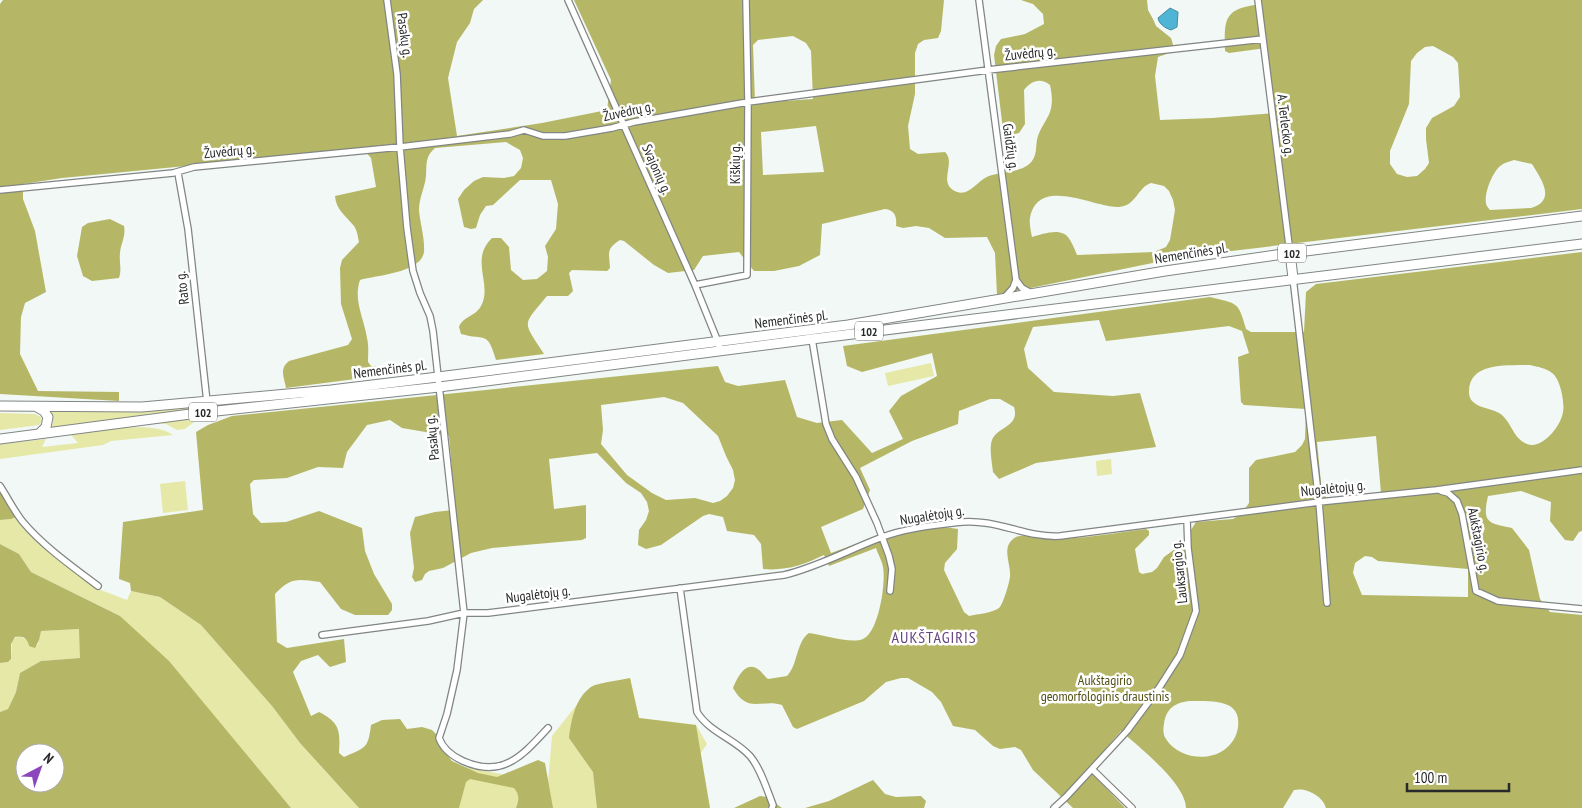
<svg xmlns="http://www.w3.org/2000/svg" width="1582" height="808" font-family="'PT Sans Narrow',sans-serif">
	<rect width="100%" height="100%" fill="#f2f8f5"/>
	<path fill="#e5e8a7" d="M 931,363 L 934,376 L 888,386 L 885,373 Z
		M 219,404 L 219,406 L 53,427 L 51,427 L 53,421 L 49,412 L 166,410 Z
		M 0,413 L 35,414 L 41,417 L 42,421 L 39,425 L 0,430 Z
		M 202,416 L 185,429 L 177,430 L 166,424 L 155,423 Z
		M 113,428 C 131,428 157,424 173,435 L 111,441 L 103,445 L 0,459 L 0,444 L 46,439 L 42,447 L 78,443 L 71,435 L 87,430 Z
		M 1111,459 L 1112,474 L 1097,476 L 1096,461 Z
		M 185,481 L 188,510 L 163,513 L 160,484 Z
		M 16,517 L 70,568 L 98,589 L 127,600 L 131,591 L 160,597 L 201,625 L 272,706 L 300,743 L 359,808 L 291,808 L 120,616 L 31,572 L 19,554 L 0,544 L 0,520 L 11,519 Z
		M 80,629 L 80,658 L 41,661 L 20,673 L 16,692 L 8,709 L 0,712 L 0,663 L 8,662 L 11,659 L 12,640 L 19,636 L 38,645 L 40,631 Z
		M 630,678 L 639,718 L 696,725 L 707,744 L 688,771 L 705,808 L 427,808 L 434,761 L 548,783 L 552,736 L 591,687 Z"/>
	<path fill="#b5b766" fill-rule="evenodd" d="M 3,0 L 483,0 L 474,9 L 470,23 L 457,42 L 448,78 L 457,136 L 542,123 L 607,110 L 611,80 L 574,0 L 944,0 L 941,31 L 938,38 L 924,40 L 918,44 L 915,53 L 915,94 L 908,126 L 910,149 L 918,154 L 945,152 C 956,162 939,181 953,190 C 968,200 977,180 989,176 C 1002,171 1023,173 1032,161 C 1038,153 1035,144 1038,136 C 1041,127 1047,120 1050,112 C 1053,103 1052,94 1050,85 C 1040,77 1031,81 1024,90 L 1025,124 L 1019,133 L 1010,135 L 1003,130 L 994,55 L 996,46 L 1001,39 L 1025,34 L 1044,24 L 1043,14 L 1033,4 L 1021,0 L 1147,0 L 1148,10 L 1153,19 L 1156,26 L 1171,38 L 1175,51 L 1158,57 L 1155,76 L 1160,120 L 1212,118 L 1274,113 L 1266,48 L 1229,53 L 1225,51 C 1224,16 1225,9 1261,4 L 1261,0 L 1582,0 L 1582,209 L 1223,252 L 1211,251 L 997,295 L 995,253 L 987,237 L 945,238 L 929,228 L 916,226 L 903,228 L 896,226 C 897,217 895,210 885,209 L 822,224 L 820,255 L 799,266 L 774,271 L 754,271 L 739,252 L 703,256 L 694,270 L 668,273 L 654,265 L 624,241 L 620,240 C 606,249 609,252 610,268 L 607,271 L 572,270 L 569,273 L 573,291 L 568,296 L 547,296 C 521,327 523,321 544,354 L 496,360 C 487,330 486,341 461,334 L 459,327 C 463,316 475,317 481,306 C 493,284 469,260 492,238 L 501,238 L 509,247 L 511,270 L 523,280 L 537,279 L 547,271 L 548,257 L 545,246 L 556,229 L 558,204 L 551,180 L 520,180 L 493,205 L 486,206 L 480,215 L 476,228 L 471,229 L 464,227 L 458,199 L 464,190 L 474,181 L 483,177 L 504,178 L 514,176 L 521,168 L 523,158 L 520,150 L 506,142 L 435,148 C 425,157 427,163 426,176 C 425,187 419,198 419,210 C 420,223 425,238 424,252 C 421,273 377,275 360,280 C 353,300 364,318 367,338 C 369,346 368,354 368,362 L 371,366 L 384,368 L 386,375 L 286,388 C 284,377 279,369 289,361 L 348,345 L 352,339 L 341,304 L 340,268 L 342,260 L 359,242 C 358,237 357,230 354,226 C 346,216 336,210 335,196 L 376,187 L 371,158 L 363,149 L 62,178 L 23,184 L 23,199 L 35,231 L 46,292 L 25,303 L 21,317 L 20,354 L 38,391 L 119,392 L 119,401 L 0,394 L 0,4 ZM 793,36 L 806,43 L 811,51 L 813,99 L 755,103 L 753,45 L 758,40 ZM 1433,46 L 1453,57 L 1458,63 L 1460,97 L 1454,106 L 1432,118 L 1426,128 L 1426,139 L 1429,163 L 1425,169 L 1417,176 L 1407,177 L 1397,174 L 1390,164 L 1390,151 L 1409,104 L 1411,61 L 1417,53 L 1425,47 ZM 816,126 L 824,172 L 763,175 L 761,132 ZM 1514,160 L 1532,164 C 1541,179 1557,200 1531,208 L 1490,210 C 1488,208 1486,205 1486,203 C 1484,193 1492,174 1499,167 C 1503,163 1508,162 1514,160 ZM 1151,183 L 1164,186 L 1169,191 L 1173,200 L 1175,210 L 1170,240 L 1166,247 L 1154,252 L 1077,255 C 1075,250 1073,245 1070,240 C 1063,226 1043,234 1032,237 C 1031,232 1029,223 1030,218 C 1038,175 1094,208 1119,207 C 1136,206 1138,187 1151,183 Z
		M 110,219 L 124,226 C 126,236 121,243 120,253 C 119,262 122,269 119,278 L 92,281 L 83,276 L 77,256 L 82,227 L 88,223 Z
		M 1582,252 L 1582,531 L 1579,532 L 1573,541 L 1565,540 L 1550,521 L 1551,502 L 1521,491 L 1488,496 C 1482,523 1488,523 1512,528 L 1529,550 L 1540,599 L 1550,612 L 1582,615 L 1582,808 L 1326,808 C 1323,796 1306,787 1294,790 L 1283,808 L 1186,808 C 1186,784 1139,747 1121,731 L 1088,769 L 1125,808 L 1073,808 L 1033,770 L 1021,750 L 1015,747 L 1000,749 L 993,746 L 975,730 L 953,726 L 941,702 L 932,692 L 908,678 L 901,678 L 886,682 L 864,701 L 797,729 L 793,727 L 782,705 C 763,698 748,715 733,688 C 737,678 746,659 759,670 C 762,672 764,676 768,679 L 787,676 C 798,665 796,642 809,633 C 823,635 851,644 863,639 C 879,632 886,582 883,567 C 882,561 878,554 876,548 L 829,566 L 824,555 C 803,565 786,571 763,569 L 761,544 L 754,535 L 727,531 L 723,517 L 709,514 L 703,516 L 661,545 L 646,549 L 638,545 L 639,530 L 646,520 L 649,511 L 647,502 L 641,493 L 626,483 L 597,453 L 549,459 L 554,509 L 586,505 L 586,538 L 582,540 L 492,548 L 471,553 L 443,568 L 429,571 L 425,574 L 422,580 L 415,582 L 412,577 L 414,568 L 410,533 L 415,517 L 435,512 L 453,510 L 455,506 L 449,436 L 402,428 L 390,420 L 367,425 L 347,452 L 343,468 L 318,467 L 287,478 L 254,480 L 250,484 L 253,514 L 261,523 L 286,522 L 319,511 L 362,528 L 365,551 L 374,574 L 392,604 L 392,610 L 388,615 L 355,615 L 341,609 L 320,582 C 297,579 291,577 275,594 L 277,642 L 287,648 L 344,639 L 346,662 L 330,667 L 318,655 L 301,661 L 293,672 L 311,716 L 319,712 C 341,723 340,732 339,753 L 344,757 C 366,747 368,749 371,725 L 382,720 L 400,719 L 407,729 L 422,727 L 432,730 L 437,735 L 439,745 L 452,761 L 478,773 L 497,777 L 538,760 L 545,763 L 553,808 L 516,808 C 519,800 520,795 514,788 L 470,779 L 466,782 L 459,808 L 359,808 L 300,743 L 272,706 L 201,625 L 160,597 L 131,591 L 130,583 L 119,579 L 123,522 L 203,510 L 196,432 L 208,425 L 232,416 L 718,366 L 725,382 L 738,386 L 785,380 L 797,417 L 817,423 L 842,420 L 872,453 L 903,439 L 889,411 L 901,396 L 937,376 L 932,353 L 862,372 L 847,366 L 843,346 L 1210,297 C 1238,304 1238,301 1246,329 L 1251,332 L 1304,332 L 1306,292 L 1316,284 ZM 1099,320 L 1106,341 L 1229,326 L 1242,331 L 1249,353 L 1238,357 L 1241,402 L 1244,405 L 1306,409 L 1305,439 L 1302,445 L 1295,452 L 1256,460 L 1249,468 L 1249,503 L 1242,513 L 1233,519 L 1196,522 L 1182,544 L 1164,557 L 1157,568 L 1152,572 L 1142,574 L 1139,572 L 1135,549 L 1149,535 L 1149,531 L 1146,529 C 1114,533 1082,539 1050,539 C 1040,540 1025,533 1016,537 C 1000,546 1011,563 1010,576 C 1010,581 1003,605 999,608 C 992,613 978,614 969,616 L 964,612 L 944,570 L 945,563 L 957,549 L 958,529 L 924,524 L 878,536 L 831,553 L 821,527 L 863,509 L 870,490 L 860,468 L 912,441 L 958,424 L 959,411 L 990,399 L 1000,399 L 1014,407 C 1020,427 998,426 992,440 C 989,448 992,463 993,472 L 999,479 L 1036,463 L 1156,447 L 1140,393 L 1113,396 L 1054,392 L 1028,368 L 1024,349 L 1033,327 ZM 1530,365 C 1538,367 1546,368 1552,373 C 1560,378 1565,402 1563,412 C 1561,426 1542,450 1527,444 C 1512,438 1512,421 1499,413 C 1489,407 1470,408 1469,393 C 1468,361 1509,366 1530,365 ZM 664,397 L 683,403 L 718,436 L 726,456 L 733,470 L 735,480 L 733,488 L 727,496 L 720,501 L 713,503 L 695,498 L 666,500 L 652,493 L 627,475 L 601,444 L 603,430 L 601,405 ZM 1376,436 L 1381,493 L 1327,498 L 1322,493 L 1317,442 ZM 1365,556 L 1372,557 L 1378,561 L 1468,569 L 1468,597 L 1362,595 L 1353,573 L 1355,563 ZM 1189,701 C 1209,702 1242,697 1238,727 C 1237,736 1232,744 1224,750 C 1207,762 1178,758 1166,739 C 1163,735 1163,729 1164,724 C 1166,709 1174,703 1189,701 Z
		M 0,489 L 16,517 L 11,519 L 0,520 Z
		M 0,544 L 19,554 L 31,572 L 120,616 L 169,661 L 291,808 L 0,808 L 0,712 L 8,709 L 16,692 L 20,673 L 41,661 L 80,658 L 79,629 L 41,631 L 39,640 L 35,648 L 29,646 C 28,638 22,635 15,637 L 11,644 L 11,659 L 8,662 L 0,663 ZM 25,753 L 55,753 L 55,783 L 25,783 Z
		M 630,678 L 639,718 L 696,725 L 710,808 L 597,808 L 593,772 L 569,738 C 571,721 575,698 591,687 C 597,683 621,680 630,678 Z
		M 873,780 L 885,794 L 896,797 L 921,796 L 926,801 L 924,808 L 805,808 L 829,801 Z
		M 760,796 L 767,797 L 782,808 L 734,808 Z"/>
	<path fill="#50b4d5" stroke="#448ba1" d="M 1170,8 L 1178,12 L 1177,27 L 1171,30 C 1165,28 1159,24 1158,18 Z"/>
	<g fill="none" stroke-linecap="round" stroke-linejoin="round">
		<defs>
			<path id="minor" d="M 387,0 L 397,74 L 400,147 L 407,228 L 413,271 L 420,293 L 430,316 L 433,331 L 464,613 L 457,670 L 447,714 L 439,738 C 443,749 452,756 463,761 C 503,779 523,755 548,728
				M 568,0 L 695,285 L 718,342 L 720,350
				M 979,0 L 1016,280 L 1013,288 L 1003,299
				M 1258,0 L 1290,253
				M 178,173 L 188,229 L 207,402
				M 0,190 L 173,173 L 194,167 L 400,147 L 510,134 L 524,130 L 543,136 L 565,136 L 612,128 L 634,122 L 748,102 L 988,70 L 1263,39
				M 1293,278 L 1319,502 L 1327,603
				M 1016,280 L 1022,288 L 1031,293
				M 695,285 L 747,275 L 748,102 L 746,0
				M 812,339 L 826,424 L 832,439 L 856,477 L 877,523 L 889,556 L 892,569 L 890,591
				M 0,486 C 8,498 14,511 23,522 C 43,546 73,567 98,586
				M 1441,491 L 1448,493 L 1457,501 L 1462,514 L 1476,591 L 1498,601 L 1582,609
				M 680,588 L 697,712 C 709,732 735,739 750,756 C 761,769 767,790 773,805 L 772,808
				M 322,635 L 428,621 L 464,613 L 488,613 L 784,575 C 818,567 848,550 880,538 C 905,528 936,525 962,522 C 996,519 1027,538 1060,536 L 1319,502 L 1436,490 L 1582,470
				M 1092,769 L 1132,808
				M 1054,808 L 1066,797 L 1127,731 L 1159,688 L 1180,655 L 1196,611 L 1188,548 L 1187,520"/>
			<path id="primary" d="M 1290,253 L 1293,278
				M 0,406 L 142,407 L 331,390 L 438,377 L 848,325 L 1165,271 L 1290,253 L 1582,216
				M 37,407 L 44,411 L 48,417 L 46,427 L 40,433
				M 0,439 L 198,413 L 439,387 L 812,339 L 1582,244"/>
		</defs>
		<use href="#minor" stroke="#818684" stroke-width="8"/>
		<use href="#primary" stroke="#818684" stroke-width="11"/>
		<use href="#minor" stroke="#fff" stroke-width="5.5"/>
		<use href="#primary" stroke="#fff" stroke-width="9"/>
	</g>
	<g text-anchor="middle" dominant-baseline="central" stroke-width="5" stroke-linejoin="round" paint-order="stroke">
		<g fill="#fff" stroke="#686a69" stroke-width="1">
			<rect x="1278" y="243.5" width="28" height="19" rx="4"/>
			<rect x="855" y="321.5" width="28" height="19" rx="4"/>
			<rect x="189" y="402.5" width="28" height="19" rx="4"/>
		</g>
		<g font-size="12" font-weight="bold" fill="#282a29">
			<text x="1292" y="253">102</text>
			<text x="869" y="331">102</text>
			<text x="203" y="412">102</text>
		</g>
		<g font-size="14" fill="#282a29" stroke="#fff">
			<text transform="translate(405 35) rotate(82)">Pasakų g.</text>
			<text transform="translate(1030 53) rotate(-6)">Žuvėdrų g.</text>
			<text transform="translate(628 111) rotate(-12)">Žuvėdrų g.</text>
			<text transform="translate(1286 125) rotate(83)">A. Terlecko g.</text>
			<text transform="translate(1011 147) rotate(82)">Gaidžių g.</text>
			<text transform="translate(229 151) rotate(-5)">Žuvėdrų g.</text>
			<text transform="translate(735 164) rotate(-90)">Kiškių g.</text>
			<text transform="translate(657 169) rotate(66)">Svajonių g.</text>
			<text transform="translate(1191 253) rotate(-9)">Nemenčinės pl.</text>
			<text transform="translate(182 288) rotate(-97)">Rato g.</text>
			<text transform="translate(791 319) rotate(-7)">Nemenčinės pl.</text>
			<text transform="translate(390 369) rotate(-7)">Nemenčinės pl.</text>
			<text transform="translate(432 438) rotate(-96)">Pasakų g.</text>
			<text transform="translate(1333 488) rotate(-6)">Nugalėtojų g.</text>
			<text transform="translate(932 515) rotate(-9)">Nugalėtojų g.</text>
			<text transform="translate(1479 540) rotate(79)">Aukštagirio g.</text>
			<text transform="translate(1179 572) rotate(-96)">Lauksargio g.</text>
			<text transform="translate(538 594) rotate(-7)">Nugalėtojų g.</text>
		</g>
		<g font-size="14" fill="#525215" stroke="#fff">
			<text x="1105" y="680">Aukštagirio<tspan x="1105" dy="16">geomorfologinis draustinis</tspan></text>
		</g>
		<g font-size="16" letter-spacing="1" fill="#65447f" stroke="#fff">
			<text x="934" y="637">AUKŠTAGIRIS</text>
		</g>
	</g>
	<g transform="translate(40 768) rotate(41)"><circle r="24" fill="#ffffff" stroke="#a9aaa9"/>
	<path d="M0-4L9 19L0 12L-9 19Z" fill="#8b47bb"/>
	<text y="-8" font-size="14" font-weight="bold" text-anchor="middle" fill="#282a29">N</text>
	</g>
	<path d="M1407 783v8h102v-8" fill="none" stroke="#282a29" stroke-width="2.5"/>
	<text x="1414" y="783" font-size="15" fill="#282a29" stroke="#ffffff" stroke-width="4" paint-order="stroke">100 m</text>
</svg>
